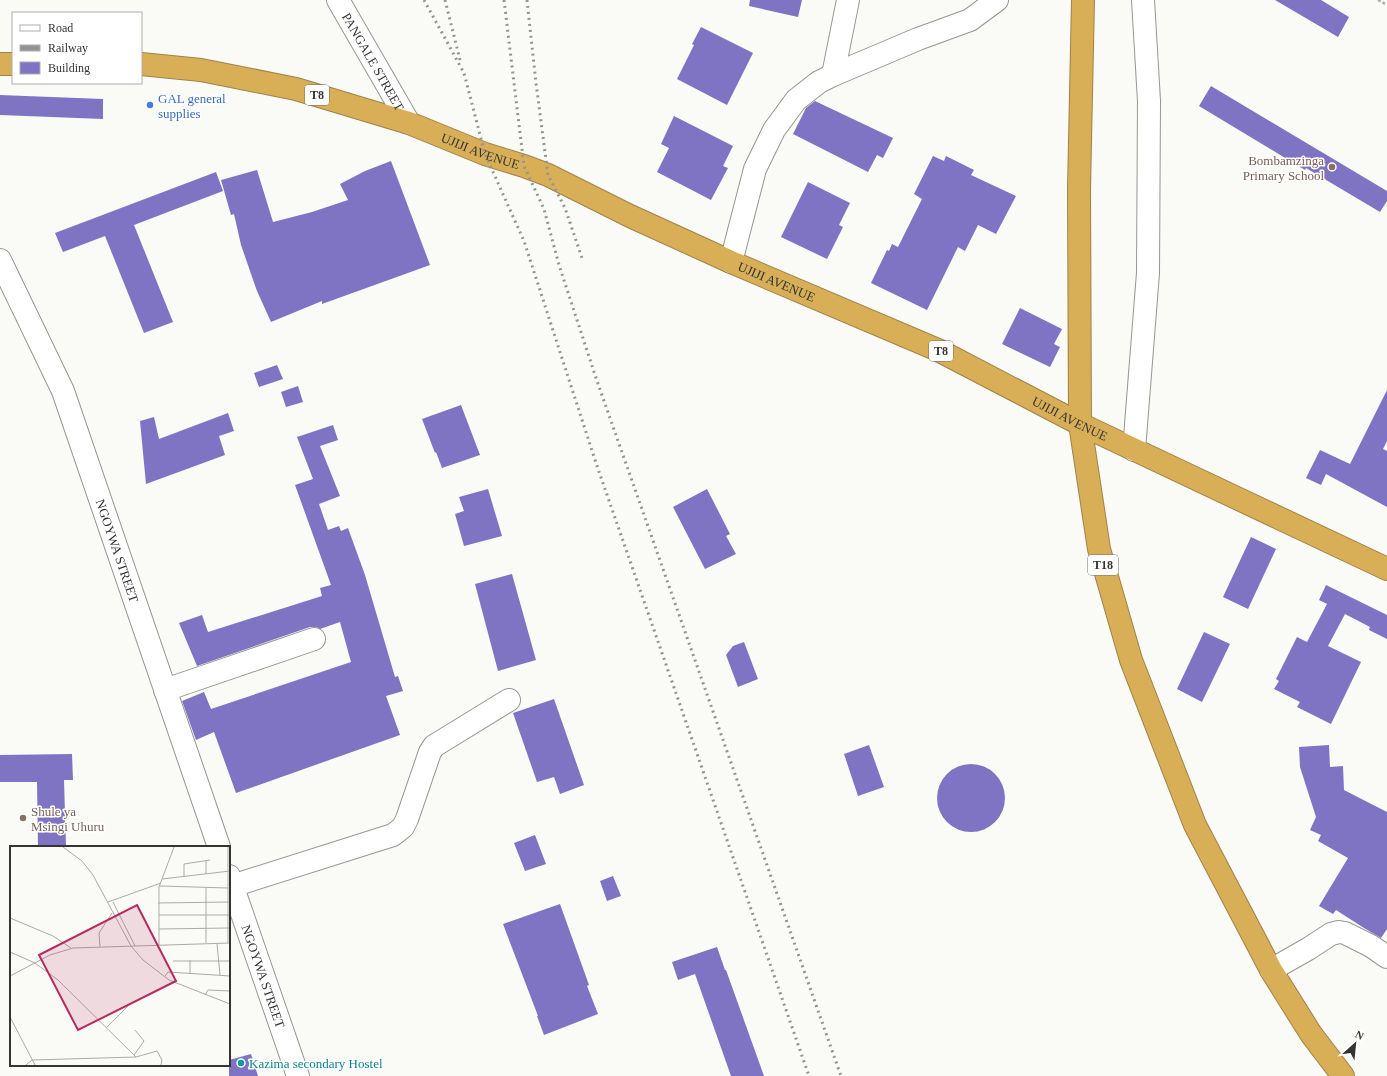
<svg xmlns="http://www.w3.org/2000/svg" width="1387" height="1076" font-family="'Times New Roman',serif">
	<rect width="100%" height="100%" fill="#fafaf6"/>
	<path fill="#7e74c3" d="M 750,0 L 802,0 L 798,17 L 749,6 Z
		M 1275,0 L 1321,0 L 1349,17 L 1338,37 Z
		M 701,27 L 753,53 L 727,105 L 677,79 L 694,45 L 692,44 Z
		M 1211,86 L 1387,191 L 1387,201 L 1380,212 L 1306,168 L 1305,170 L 1199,106 Z
		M 0,95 L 103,99 L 103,119 L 0,115 Z
		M 815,101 L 893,138 L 883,158 L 877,155 L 868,172 L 793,134 L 806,108 Z
		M 674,116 L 733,146 L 723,166 L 728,168 L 711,200 L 657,172 L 669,148 L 661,144 Z
		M 933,156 L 944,161 L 946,156 L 974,170 L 971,175 L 1016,196 L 996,234 L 978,225 L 965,251 L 958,247 L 927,310 L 871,283 L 887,250 L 889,251 L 892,244 L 898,247 L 922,199 L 914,194 Z
		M 391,161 L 430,265 L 322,304 L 322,301 L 271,322 L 257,291 L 241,245 L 234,214 L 231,215 L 221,180 L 257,170 L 273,222 L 312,212 L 348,200 L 340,184 L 365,171 Z
		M 216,172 L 223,191 L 134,225 L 173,322 L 144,333 L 105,236 L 63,252 L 55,233 Z
		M 808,182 L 850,203 L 839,225 L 843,227 L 827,259 L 781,237 Z
		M 1020,308 L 1062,329 L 1054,344 L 1060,347 L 1050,367 L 1002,344 Z
		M 277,365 L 283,379 L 259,387 L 254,373 Z
		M 298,386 L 303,402 L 286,407 L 281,392 Z
		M 1387,390 L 1387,441 L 1383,449 L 1387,451 L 1387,507 L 1326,474 L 1321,485 L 1306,478 L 1320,450 L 1350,464 Z
		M 461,405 L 480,455 L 442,468 L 436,452 L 435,453 L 422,419 Z
		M 228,413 L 234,431 L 219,436 L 225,455 L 146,484 L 140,421 L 154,417 L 159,439 Z
		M 333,425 L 338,440 L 320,446 L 340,496 L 319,504 L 328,530 L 339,526 L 341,531 L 348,528 L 365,575 L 395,677 L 398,676 L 403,691 L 386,696 L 400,735 L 236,793 L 214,732 L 196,740 L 182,701 L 204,692 L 211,709 L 351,662 L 340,622 L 320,629 L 316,627 L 310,627 L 197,666 L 179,623 L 202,615 L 208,632 L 322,596 L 320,588 L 331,585 L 295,485 L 313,479 L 297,437 Z
		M 488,489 L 502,536 L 464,546 L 455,514 L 464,511 L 459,497 Z
		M 707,489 L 730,534 L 726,536 L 736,554 L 705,569 L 673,507 Z
		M 1251,537 L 1276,549 L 1248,609 L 1223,597 Z
		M 512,574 L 536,660 L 498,671 L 475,584 Z
		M 1326,585 L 1387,615 L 1387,639 L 1369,630 L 1370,627 L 1345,614 L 1328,646 L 1361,662 L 1331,724 L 1297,707 L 1300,702 L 1274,689 L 1279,681 L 1276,679 L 1297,637 L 1307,642 L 1327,604 L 1319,600 Z
		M 1204,632 L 1230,644 L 1202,702 L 1177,689 Z
		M 744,642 L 758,679 L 738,687 L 726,655 L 733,646 Z
		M 554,699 L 584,785 L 560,794 L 554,777 L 537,782 L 513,713 Z
		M 869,745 L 884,787 L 858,796 L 844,754 Z
		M 1329,745 L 1330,767 L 1343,766 L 1344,790 L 1387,812 L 1387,929 L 1381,938 L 1364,928 L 1336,910 L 1333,914 L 1319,906 L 1348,858 L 1318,841 L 1321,835 L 1310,830 L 1316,817 L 1300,767 L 1299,747 Z
		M 72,754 L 73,780 L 64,780 L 66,847 L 38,847 L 37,782 L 0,782 L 0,755 Z
		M937 798a34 34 0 1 1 68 0a34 34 0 1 1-68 0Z
		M 535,835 L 546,864 L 525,871 L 514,843 Z
		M 613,876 L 621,896 L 607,901 L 600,881 Z
		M 560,904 L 589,985 L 587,986 L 598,1014 L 544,1035 L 537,1016 L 538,1016 L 503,924 Z
		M 717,947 L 725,970 L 726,970 L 764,1076 L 731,1076 L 695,974 L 678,980 L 672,962 Z
		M 251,1054 L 258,1076 L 229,1076 L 229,1060 Z"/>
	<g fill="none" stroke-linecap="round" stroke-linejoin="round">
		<defs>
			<g id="minor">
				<path id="s1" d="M 338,0 L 409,123"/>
				<path d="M 833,75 L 848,0"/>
				<path id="s2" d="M 0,260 L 63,391 L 219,847"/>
				<path d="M 731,262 L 755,169 L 774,130 L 796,100 L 819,82 L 833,75 L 918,39 L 970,20 L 997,0"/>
				<path d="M 1134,450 L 1148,273 L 1149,101 L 1143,0"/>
				<path d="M 165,690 L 314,639"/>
				<path id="s3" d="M 229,876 L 298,1076"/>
				<path d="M 232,886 L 393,835 L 403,827 L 407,819 L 430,752 L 434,746 L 509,700"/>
				<path d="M 1271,970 L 1308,949 L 1331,934 L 1339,932 L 1345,933 L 1371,946 L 1387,957"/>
			</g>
			<g id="highway">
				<path d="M 1083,0 L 1079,189 L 1080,424 L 1099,549 L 1131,660 L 1195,825 L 1271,970 L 1311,1034 L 1343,1076"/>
				<path d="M 0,64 L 13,64"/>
				<path id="s4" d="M 141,64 L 201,70 L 296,89 L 409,123 L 485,154 L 524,166 L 548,175 L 630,216 L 731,262 L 938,350 L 1080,424 L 1387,569"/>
			</g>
		</defs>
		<use href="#minor" stroke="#969692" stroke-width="24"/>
		<use href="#highway" stroke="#9f834a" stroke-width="24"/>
		<path stroke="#b0afac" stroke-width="2.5" stroke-dasharray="3 2" stroke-linecap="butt" d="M 1378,0 L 1387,5"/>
		<use href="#minor" stroke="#fff" stroke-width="22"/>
		<use href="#highway" stroke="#d8ae57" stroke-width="22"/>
		<path stroke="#959492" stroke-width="3" stroke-dasharray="2 4" stroke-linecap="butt" d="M 424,0 L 464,73 L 485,154 L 524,241 L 597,466 L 809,1076
			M 445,0 L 460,60
			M 504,0 L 524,166 L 544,209 L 559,265 L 597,381 L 841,1076
			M 527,0 L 536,83 L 548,175 L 565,208 L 583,261"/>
	</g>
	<circle fill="#3f7fe0" stroke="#fff" stroke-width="1.5" cx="150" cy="105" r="4"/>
	<g fill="#8d6e63" stroke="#fff" stroke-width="1.5">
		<circle cx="1332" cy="167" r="4"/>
		<circle cx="23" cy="818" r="4"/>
	</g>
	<circle fill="#0f9aa8" stroke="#fff" stroke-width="1.5" cx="241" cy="1063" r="4"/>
	<g text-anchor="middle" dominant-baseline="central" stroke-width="3" stroke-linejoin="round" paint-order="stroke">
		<g fill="#fff" stroke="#727170" stroke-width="1">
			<rect x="305" y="85" width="24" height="20" rx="3"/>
			<rect x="929" y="341" width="24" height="20" rx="3"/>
			<rect x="1088" y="555" width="30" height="20" rx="3"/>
		</g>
		<g font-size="12" font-weight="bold" fill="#353433">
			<text x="317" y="95">T8</text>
			<text x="941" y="351">T8</text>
			<text x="1103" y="565">T18</text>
		</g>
		<g font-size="13" fill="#353433" stroke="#fff">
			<text stroke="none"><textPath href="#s1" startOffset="71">PANGALE STREET</textPath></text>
			<text stroke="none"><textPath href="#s4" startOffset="352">UJIJI AVENUE</textPath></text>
			<text stroke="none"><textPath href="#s4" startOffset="676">UJIJI AVENUE</textPath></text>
			<text stroke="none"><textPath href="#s4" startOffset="1000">UJIJI AVENUE</textPath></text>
			<text stroke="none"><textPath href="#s2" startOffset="314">NGOYWA STREET</textPath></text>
			<text stroke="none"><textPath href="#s3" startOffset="106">NGOYWA STREET</textPath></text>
		</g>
		<g font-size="13" fill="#366cbe" stroke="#fff" text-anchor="start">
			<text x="158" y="98">GAL general<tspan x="158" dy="15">supplies</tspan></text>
		</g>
		<g font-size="13" fill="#785e54" stroke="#fff" text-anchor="end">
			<text x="1324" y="160">Bombamzinga<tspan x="1324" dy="15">Primary School</tspan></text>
			<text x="31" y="811" text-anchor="start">Shule ya<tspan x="31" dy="15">Msingi Uhuru</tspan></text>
		</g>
		<g font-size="13" fill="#0d838f" stroke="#fff" text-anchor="start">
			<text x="249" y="1063">Kazima secondary Hostel</text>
		</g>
	</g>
	<g transform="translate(10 846)">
		<rect width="220" height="220" fill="#fafaf6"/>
		<path fill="none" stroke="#ababa8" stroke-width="1" d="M 53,1 L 72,15 L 83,29 L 121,100 L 133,114 L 159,134 L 220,158M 218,1 L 218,97M 196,28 L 196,14M 174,31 L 174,18 L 200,14M 152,33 L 220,25M 150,40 L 218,42M 98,56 L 151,37M 103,56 L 125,100M 148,57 L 219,56M 149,69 L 220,69M 0,72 L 43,90 L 61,102M 149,83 L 220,82M 196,97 L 196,42M 207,98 L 210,129M 149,99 L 149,41 L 164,1M 90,101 L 89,87 L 102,67M 0,106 L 25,117 L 48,134 L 126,211M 163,115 L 220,115M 180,127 L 180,114M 0,130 L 40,109 L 63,102 L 220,97M 155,130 L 158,126 L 220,130M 195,149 L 198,144 L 220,145M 0,171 L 25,219M 97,181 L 118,160M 124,209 L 134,195 L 125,184M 16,219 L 22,214 L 126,211 L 147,205 L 152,214 L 151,219"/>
		<path fill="#b62a62" fill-opacity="0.15" stroke="#b62a62" stroke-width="2" d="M 127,59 L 166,135 L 68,184 L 29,109 Z"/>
		<rect width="220" height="220" fill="none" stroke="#353433" stroke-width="2"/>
	</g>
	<rect x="12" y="12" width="130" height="72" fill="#ffffff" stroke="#aeaead"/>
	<rect x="20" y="25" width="20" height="6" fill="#ffffff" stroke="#aeaead"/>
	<text x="48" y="32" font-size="12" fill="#353433">Road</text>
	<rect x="20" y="45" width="20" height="6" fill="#959492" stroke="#aeaead"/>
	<text x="48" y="52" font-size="12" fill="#353433">Railway</text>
	<rect x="20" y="62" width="20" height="12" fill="#7e74c3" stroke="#aeaead"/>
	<text x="48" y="72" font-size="12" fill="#353433">Building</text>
	<g transform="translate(1355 1044) rotate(27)" stroke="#ffffff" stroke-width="3" paint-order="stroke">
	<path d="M0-3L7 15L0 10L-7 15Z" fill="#353433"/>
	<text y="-6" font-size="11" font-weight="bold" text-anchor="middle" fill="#353433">N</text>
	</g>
</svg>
